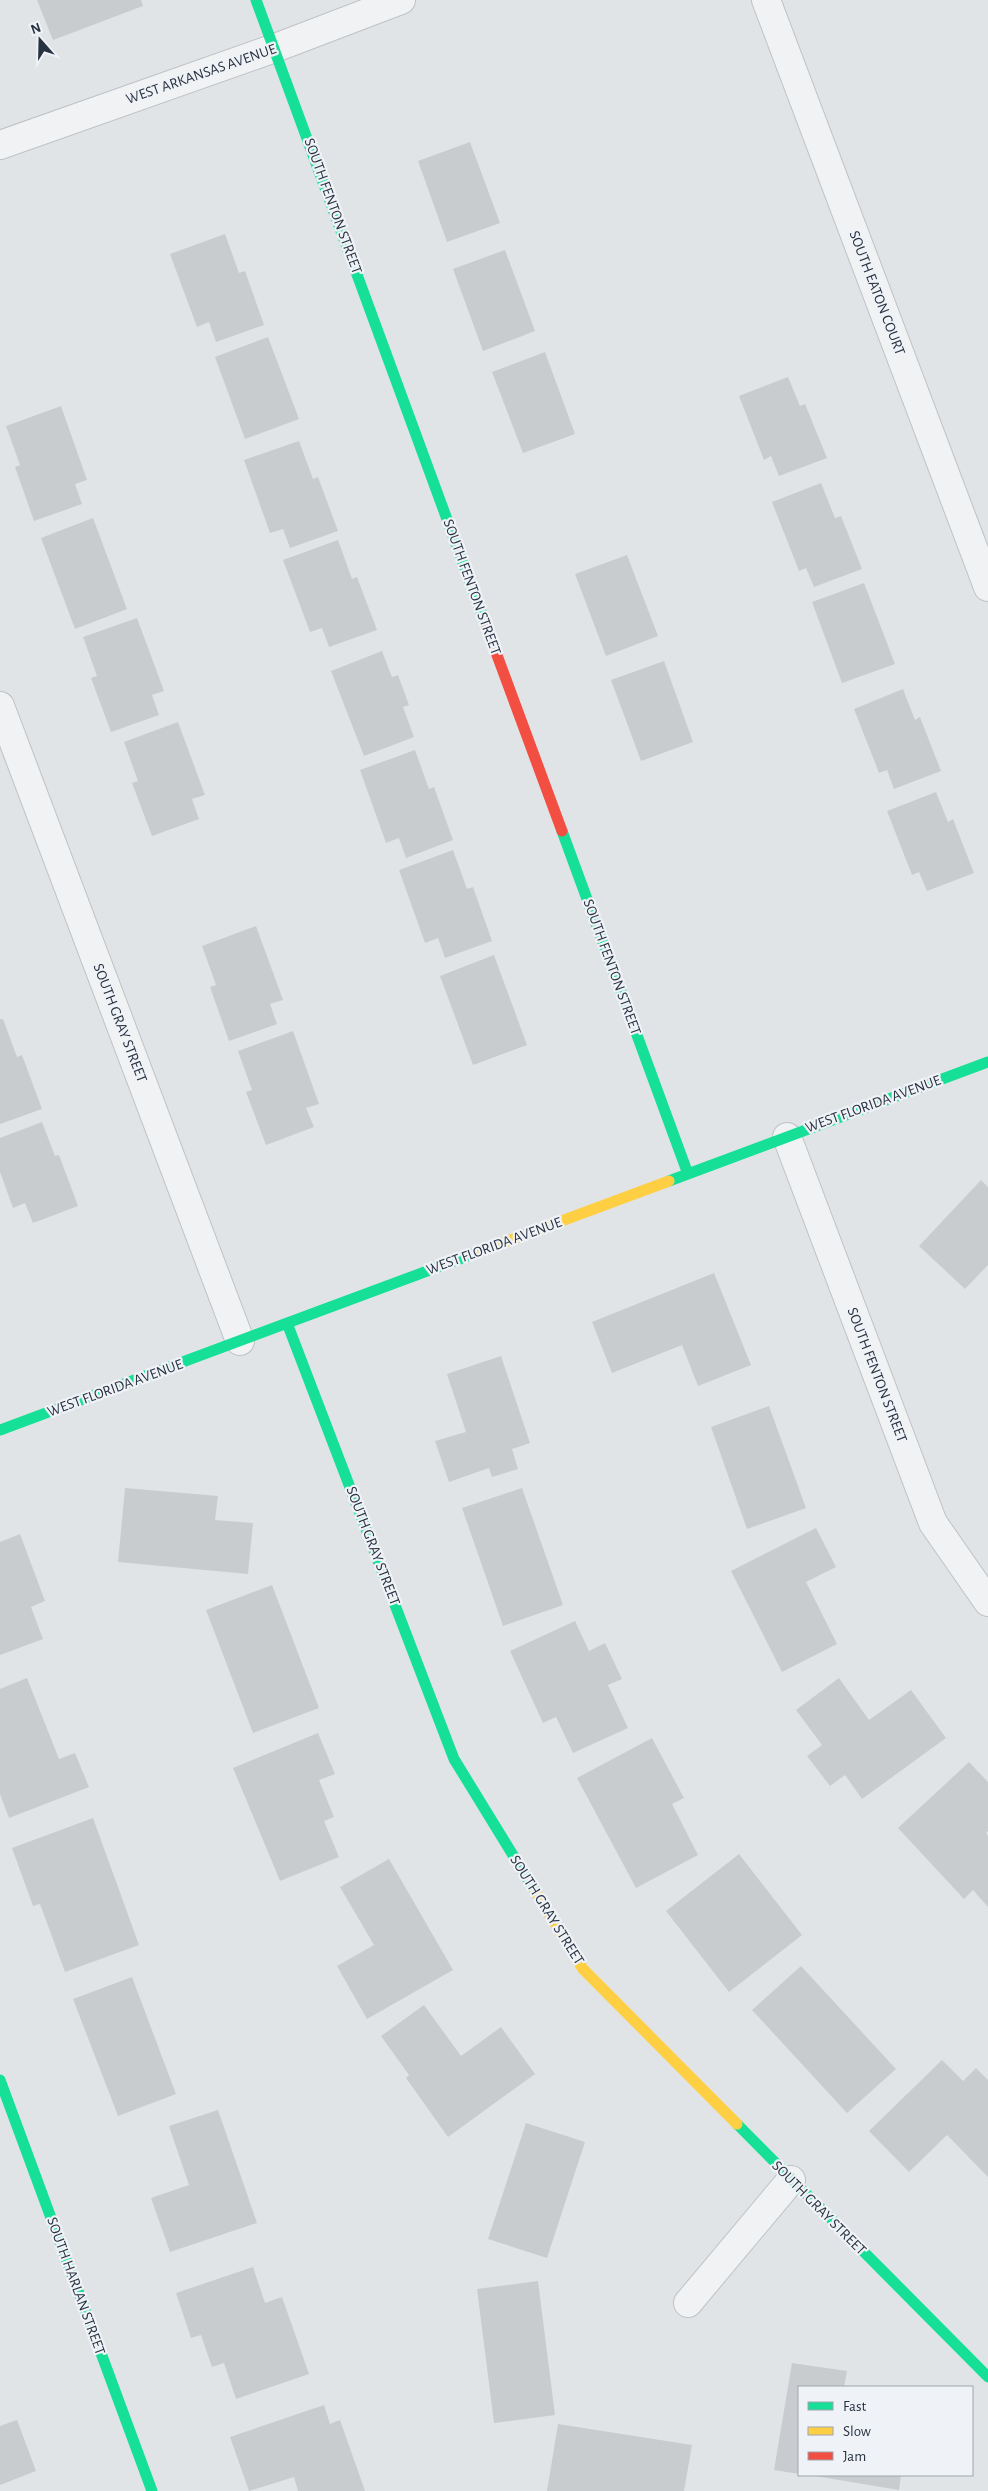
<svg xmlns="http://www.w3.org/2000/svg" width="988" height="2491" font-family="'Alegreya Sans',sans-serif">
	<rect width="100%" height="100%" fill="#e1e4e7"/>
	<path fill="#c9cccf" d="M 37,0 L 141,0 L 143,6 L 53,40 Z
		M 470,142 L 500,223 L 447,242 L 418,161 Z
		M 225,234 L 239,273 L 245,271 L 264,325 L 216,342 L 209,322 L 197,327 L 170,254 Z
		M 505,250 L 535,331 L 483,351 L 453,269 Z
		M 268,337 L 299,419 L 245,439 L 215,357 Z
		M 545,352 L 575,434 L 523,453 L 492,372 Z
		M 788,377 L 800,406 L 805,404 L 827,458 L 779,476 L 771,456 L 764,460 L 739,396 Z
		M 61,406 L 87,480 L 75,484 L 82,504 L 34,521 L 15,467 L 20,465 L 6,426 Z
		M 299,441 L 313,479 L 318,477 L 338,531 L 290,548 L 283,529 L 270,533 L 244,460 Z
		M 821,483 L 835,518 L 841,516 L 862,569 L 814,587 L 806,568 L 799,571 L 772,502 Z
		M 93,518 L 127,609 L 75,629 L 41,538 Z
		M 338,540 L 352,579 L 357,577 L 377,630 L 329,647 L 322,628 L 310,632 L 283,560 Z
		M 627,555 L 658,636 L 606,656 L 575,574 Z
		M 864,583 L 895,664 L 842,683 L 812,602 Z
		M 137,618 L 164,691 L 152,695 L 159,715 L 111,732 L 91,678 L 97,676 L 83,637 Z
		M 382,651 L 392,677 L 398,675 L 409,705 L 403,707 L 414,737 L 364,756 L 331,671 Z
		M 664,661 L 693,742 L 641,761 L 611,680 Z
		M 903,689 L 915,720 L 920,717 L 941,771 L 894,789 L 887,770 L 879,773 L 854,709 Z
		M 178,722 L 205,795 L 192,799 L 199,819 L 152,836 L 132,783 L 138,781 L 124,742 Z
		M 415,750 L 429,789 L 434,787 L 453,840 L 406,858 L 399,838 L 386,843 L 360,770 Z
		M 936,792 L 948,822 L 953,819 L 974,873 L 927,891 L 919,872 L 912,875 L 887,811 Z
		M 453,850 L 467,889 L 473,887 L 492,941 L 445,958 L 438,938 L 425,943 L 399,870 Z
		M 256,926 L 283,1000 L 270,1004 L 277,1024 L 229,1041 L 210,987 L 216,985 L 202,946 Z
		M 494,955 L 527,1045 L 473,1065 L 440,976 Z
		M 0,1019 L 3,1019 L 17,1057 L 22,1055 L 42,1109 L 0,1124 Z
		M 293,1031 L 319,1104 L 306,1108 L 314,1127 L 266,1145 L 246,1092 L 252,1090 L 238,1051 Z
		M 42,1122 L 55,1156 L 59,1155 L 78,1206 L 33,1223 L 25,1203 L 13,1208 L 0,1172 L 0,1138 Z
		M 981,1180 L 988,1187 L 988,1265 L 965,1289 L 919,1246 Z
		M 714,1273 L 751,1365 L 698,1386 L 682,1345 L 612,1373 L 592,1322 Z
		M 501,1356 L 530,1443 L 512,1449 L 518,1469 L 492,1477 L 489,1468 L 449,1482 L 435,1441 L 466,1432 L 447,1374 Z
		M 769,1406 L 806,1508 L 747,1529 L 711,1427 Z
		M 125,1488 L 218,1496 L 215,1520 L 253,1523 L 248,1574 L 118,1562 Z
		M 522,1488 L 563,1605 L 503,1626 L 462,1508 Z
		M 816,1528 L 836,1567 L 806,1582 L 837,1644 L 782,1672 L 731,1571 Z
		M 20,1534 L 45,1601 L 31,1607 L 43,1639 L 0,1655 L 0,1542 Z
		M 272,1585 L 319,1708 L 253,1733 L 206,1610 Z
		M 575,1621 L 589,1651 L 605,1643 L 622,1679 L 608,1685 L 628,1728 L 573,1753 L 556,1717 L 543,1723 L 510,1651 Z
		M 27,1678 L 59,1759 L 75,1753 L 89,1787 L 9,1818 L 0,1794 L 0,1689 Z
		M 839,1678 L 869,1720 L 911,1690 L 946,1738 L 862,1799 L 845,1775 L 830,1786 L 807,1756 L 822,1745 L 796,1710 Z
		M 318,1733 L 335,1774 L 319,1780 L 334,1817 L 324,1821 L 339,1857 L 280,1881 L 233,1768 Z
		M 652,1738 L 684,1798 L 672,1804 L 698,1855 L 636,1888 L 577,1778 Z
		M 969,1762 L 988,1782 L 988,1831 L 986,1833 L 988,1836 L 988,1907 L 973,1890 L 964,1899 L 898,1828 Z
		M 93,1818 L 139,1945 L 65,1972 L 40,1904 L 33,1906 L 12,1848 Z
		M 739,1854 L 802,1935 L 729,1992 L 666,1911 Z
		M 389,1859 L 453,1970 L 367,2019 L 337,1966 L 374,1945 L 340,1887 Z
		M 801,1966 L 896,2069 L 847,2113 L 752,2010 Z
		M 132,1977 L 176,2094 L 118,2116 L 73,1999 Z
		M 424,2005 L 461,2056 L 501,2027 L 535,2074 L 448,2137 L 406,2078 L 409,2075 L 381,2036 Z
		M 942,2060 L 963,2081 L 976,2068 L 988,2080 L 988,2177 L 947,2135 L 909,2172 L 869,2131 Z
		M 218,2110 L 257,2223 L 170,2252 L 151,2198 L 189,2185 L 169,2126 Z
		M 526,2123 L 585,2142 L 547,2258 L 488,2239 Z
		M 253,2267 L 265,2303 L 282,2297 L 309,2374 L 236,2399 L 224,2363 L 212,2367 L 201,2335 L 191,2338 L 176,2293 Z
		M 538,2281 L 555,2415 L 494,2423 L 477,2289 Z
		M 792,2363 L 847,2371 L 844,2387 L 799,2387 L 799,2474 L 774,2470 Z
		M 324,2405 L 330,2424 L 340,2420 L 365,2491 L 298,2491 L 294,2477 L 249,2491 L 230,2437 Z
		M 17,2420 L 36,2471 L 0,2485 L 0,2426 Z
		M 558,2424 L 692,2445 L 684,2491 L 547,2491 Z
		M 809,2475 L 901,2475 L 899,2490 Z"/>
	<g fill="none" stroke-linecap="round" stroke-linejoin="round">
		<defs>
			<path id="street" d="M 766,0 L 988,587
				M 0,145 L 275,48 L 401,0
				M 0,706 L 240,1341
				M 787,1137 L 933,1523 L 988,1602
				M 688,2303 L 791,2180"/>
		</defs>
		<use href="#street" stroke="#bfc2c5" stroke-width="30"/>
		<use href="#street" stroke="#f1f2f3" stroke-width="28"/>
		<path stroke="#16e098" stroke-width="11" d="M 256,0 L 487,628
			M 562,831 L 688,1174
			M 669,1181 L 988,1062
			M 287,1323 L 454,1759 L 535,1891
			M 0,1430 L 481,1251
			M 0,2080 L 152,2491
			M 737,2124 L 988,2377"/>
		<path stroke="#ffcf43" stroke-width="11" d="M 481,1251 L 669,1181
			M 535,1891 L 583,1969 L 737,2124"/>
		<path stroke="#f24e42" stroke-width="11" d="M 487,628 L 562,831"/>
	</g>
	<g text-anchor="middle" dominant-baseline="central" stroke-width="4.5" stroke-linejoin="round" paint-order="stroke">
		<g font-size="15" fill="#283241" stroke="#eff2f6">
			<text transform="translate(201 74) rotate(-19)">WEST ARKANSAS AVENUE</text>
			<text transform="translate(333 206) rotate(70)">SOUTH FENTON STREET</text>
			<text transform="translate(877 293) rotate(69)">SOUTH EATON COURT</text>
			<text transform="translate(472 587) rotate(70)">SOUTH FENTON STREET</text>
			<text transform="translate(612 967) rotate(70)">SOUTH FENTON STREET</text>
			<text transform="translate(120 1023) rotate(69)">SOUTH GRAY STREET</text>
			<text transform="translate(873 1104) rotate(-20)">WEST FLORIDA AVENUE</text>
			<text transform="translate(494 1246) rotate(-20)">WEST FLORIDA AVENUE</text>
			<text transform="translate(877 1375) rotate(69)">SOUTH FENTON STREET</text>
			<text transform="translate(115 1388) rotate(-20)">WEST FLORIDA AVENUE</text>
			<text transform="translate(373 1546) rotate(69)">SOUTH GRAY STREET</text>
			<text transform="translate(547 1910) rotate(58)">SOUTH GRAY STREET</text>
			<text transform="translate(819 2208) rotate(45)">SOUTH GRAY STREET</text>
			<text transform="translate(76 2286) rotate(70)">SOUTH HARLAN STREET</text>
		</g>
	</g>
	<rect x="798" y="2386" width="175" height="90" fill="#eff2f6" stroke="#9fa5ae"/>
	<rect x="808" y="2402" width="25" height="8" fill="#16e098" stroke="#9fa5ae"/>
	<text x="843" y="2411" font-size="15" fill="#283241">Fast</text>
	<rect x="808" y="2427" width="25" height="8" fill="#ffcf43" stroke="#9fa5ae"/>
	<text x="843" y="2436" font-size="15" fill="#283241">Slow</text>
	<rect x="808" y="2452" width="25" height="8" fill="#f24e42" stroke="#9fa5ae"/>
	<text x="843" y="2461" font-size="15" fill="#283241">Jam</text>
	<g transform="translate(40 40) rotate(340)" stroke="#eff2f6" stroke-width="4" paint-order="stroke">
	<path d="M0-4L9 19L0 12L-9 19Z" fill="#283241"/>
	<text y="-8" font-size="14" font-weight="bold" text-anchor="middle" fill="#283241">N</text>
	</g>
</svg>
